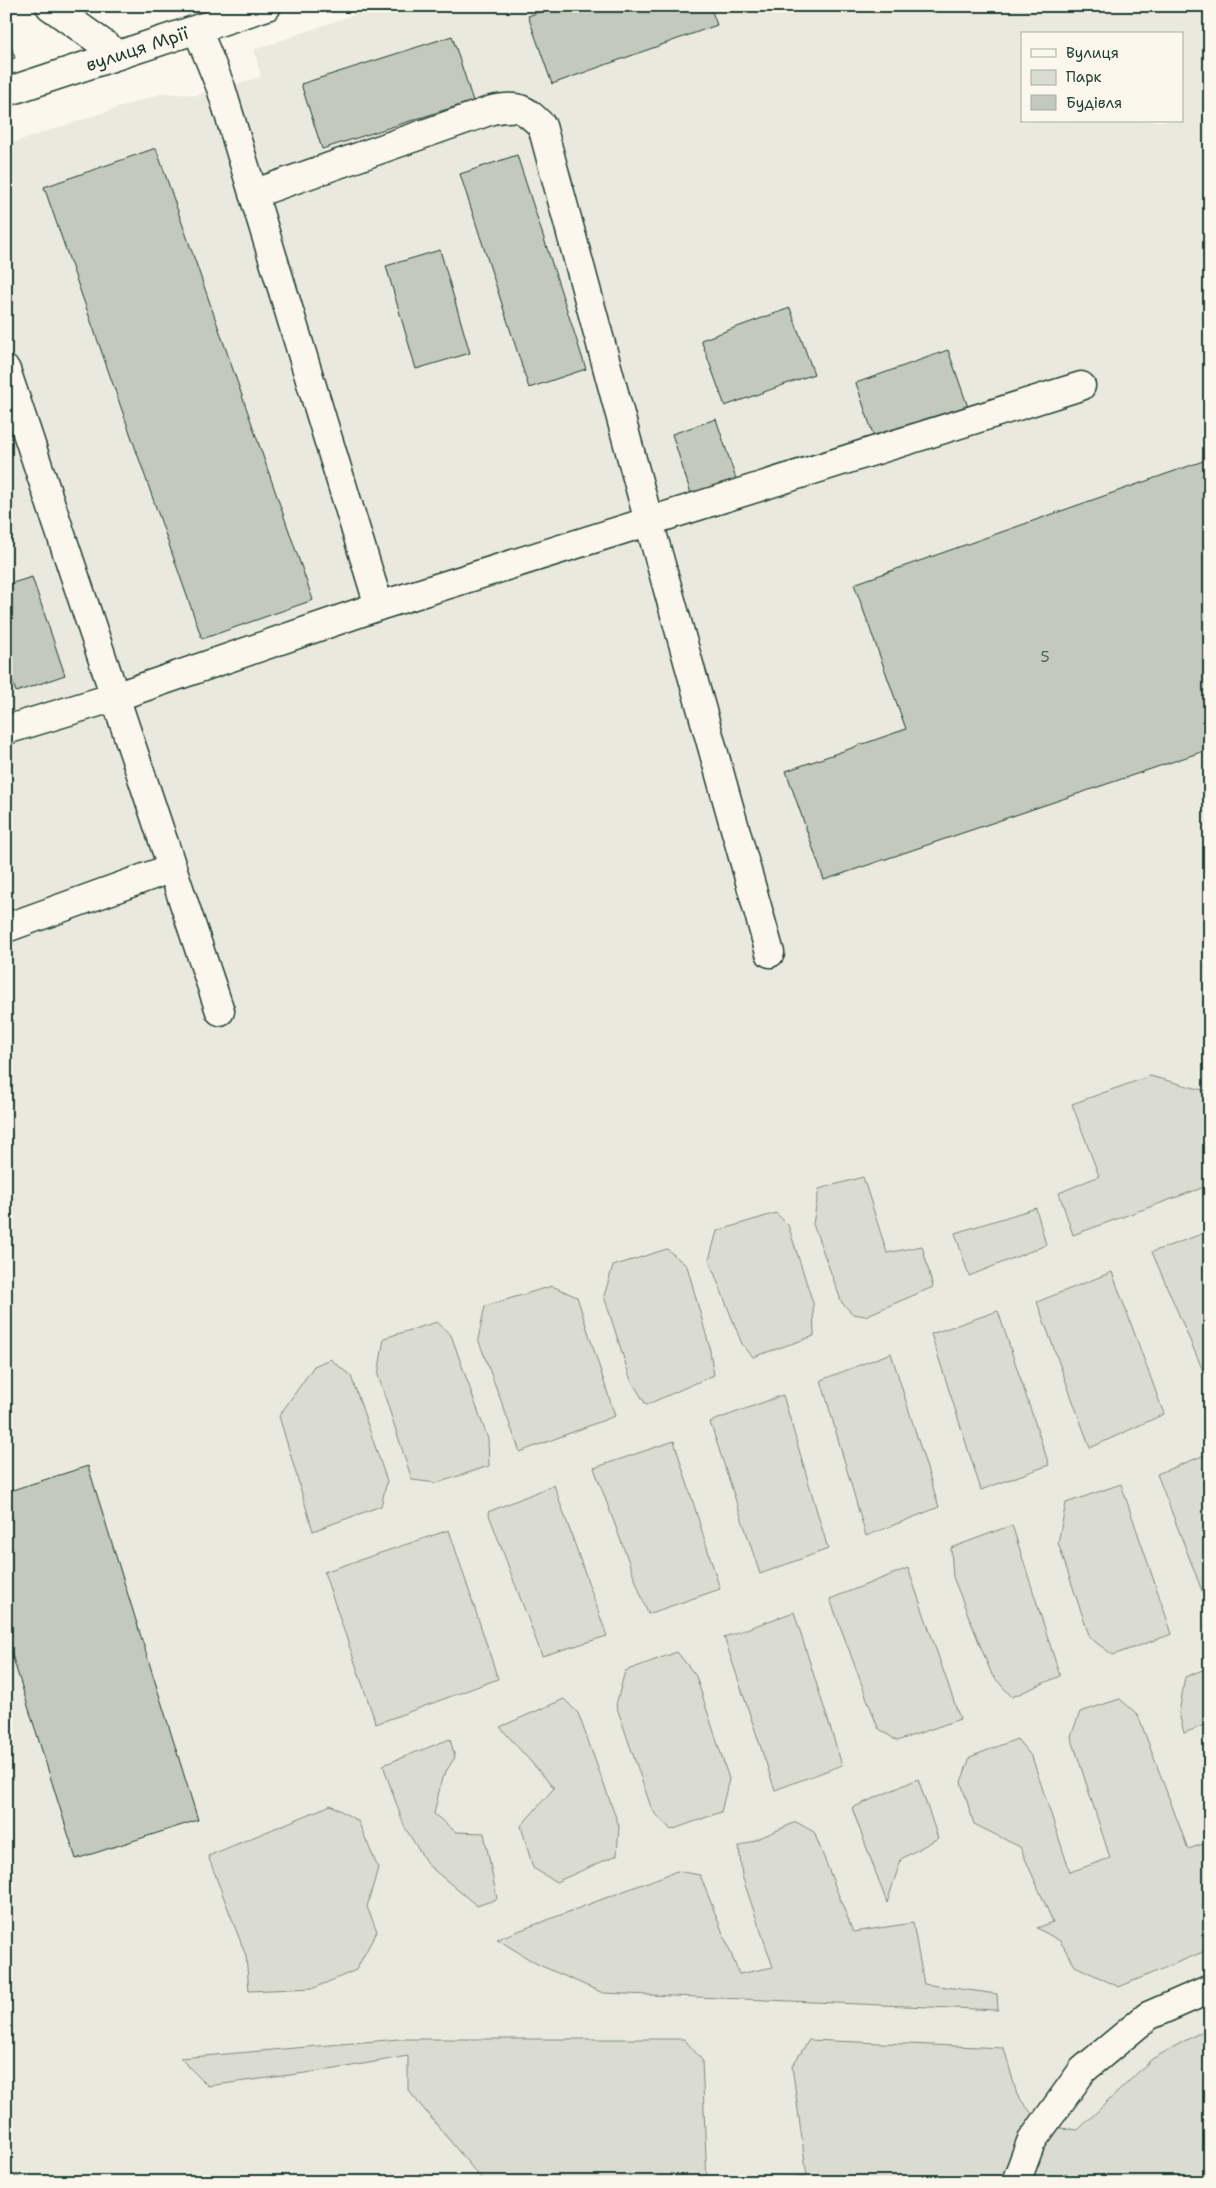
<svg xmlns="http://www.w3.org/2000/svg" width="1216" height="2188" font-family="'Shantell Sans',sans-serif">
	<rect width="100%" height="100%" fill="#fbf7ec"/>
	<filter id="ink" filterUnits="userSpaceOnUse"><feTurbulence type="fractalNoise" baseFrequency=".02" numOctaves="2"/><feDisplacementMap in="SourceGraphic" scale="10" xChannelSelector="R" yChannelSelector="G"/><feConvolveMatrix kernelMatrix="1 2 1 2 8 2 1 2 1" color-interpolation-filters="sRGB"/></filter>
	<g filter="url(#ink)">
		<path fill="#eae9de" fill-rule="evenodd" d="M 378,6 L 1210,6 L 1210,2182 L 6,2182 L 6,145 L 163,93 L 196,95 L 261,77 L 254,50 ZM 1022,34 L 1182,34 L 1182,121 L 1022,121 Z"/>
		<path fill="#dbdcd1" stroke="#7d8c82" d="M 1150,1076 L 1210,1092 L 1210,1185 L 1073,1235 L 1059,1193 L 1099,1176 L 1072,1104 Z
			M 863,1177 L 887,1253 L 922,1246 L 933,1287 L 865,1316 L 853,1314 L 842,1303 L 813,1224 L 819,1189 Z
			M 1036,1208 L 1046,1245 L 969,1276 L 955,1233 Z
			M 776,1213 L 788,1225 L 813,1303 L 814,1336 L 753,1357 L 742,1344 L 709,1260 L 717,1231 Z
			M 1210,1231 L 1210,1387 L 1152,1252 Z
			M 667,1249 L 687,1266 L 709,1345 L 714,1375 L 646,1405 L 630,1378 L 604,1296 L 613,1266 Z
			M 1112,1272 L 1164,1414 L 1090,1448 L 1037,1302 Z
			M 552,1286 L 577,1297 L 615,1416 L 520,1452 L 478,1339 L 485,1306 Z
			M 998,1311 L 1049,1465 L 981,1490 L 931,1334 Z
			M 437,1322 L 451,1335 L 488,1439 L 489,1466 L 437,1483 L 412,1480 L 378,1375 L 384,1338 Z
			M 891,1353 L 939,1507 L 866,1536 L 821,1380 Z
			M 330,1359 L 351,1376 L 387,1481 L 381,1506 L 313,1531 L 279,1416 L 314,1366 Z
			M 783,1395 L 828,1549 L 760,1574 L 710,1422 Z
			M 674,1441 L 720,1589 L 648,1614 L 594,1468 Z
			M 1210,1453 L 1210,1603 L 1204,1596 L 1157,1474 Z
			M 1121,1484 L 1172,1634 L 1113,1655 L 1090,1638 L 1058,1543 L 1066,1503 Z
			M 554,1485 L 607,1636 L 542,1656 L 488,1512 Z
			M 1012,1525 L 1060,1676 L 1012,1697 L 992,1675 L 953,1577 L 951,1548 Z
			M 449,1530 L 498,1679 L 376,1724 L 324,1572 Z
			M 908,1568 L 960,1719 L 897,1741 L 878,1728 L 830,1599 Z
			M 794,1612 L 842,1765 L 775,1790 L 724,1637 Z
			M 677,1652 L 696,1676 L 729,1779 L 721,1812 L 671,1830 L 652,1810 L 616,1705 L 625,1671 Z
			M 1210,1667 L 1210,1723 L 1184,1733 L 1179,1713 L 1185,1677 Z
			M 564,1699 L 578,1713 L 619,1826 L 617,1855 L 556,1882 L 533,1868 L 521,1826 L 554,1788 L 500,1727 Z
			M 1120,1699 L 1138,1715 L 1188,1849 L 1210,1842 L 1210,1949 L 1119,1987 L 1075,1966 L 1060,1941 L 1037,1928 L 1053,1922 L 1020,1847 L 974,1824 L 961,1782 L 970,1757 L 1017,1739 L 1032,1757 L 1070,1872 L 1110,1858 L 1071,1736 L 1080,1712 Z
			M 450,1739 L 455,1757 L 442,1778 L 434,1814 L 456,1832 L 484,1833 L 497,1899 L 477,1906 L 428,1865 L 404,1826 L 383,1765 Z
			M 918,1779 L 938,1838 L 901,1859 L 887,1903 L 852,1808 Z
			M 331,1805 L 358,1821 L 378,1868 L 367,1907 L 377,1931 L 356,1970 L 314,1988 L 249,1991 L 246,1956 L 208,1856 Z
			M 796,1822 L 814,1832 L 853,1932 L 913,1923 L 924,1984 L 997,1994 L 998,2010 L 603,1993 L 537,1964 L 497,1939 L 677,1871 L 700,1875 L 739,1974 L 773,1967 L 742,1876 L 739,1847 Z
			M 1210,2027 L 1210,2182 L 750,2182 L 807,2176 L 792,2066 L 809,2040 L 1004,2048 L 1017,2095 L 1042,2126 L 1078,2130 L 1152,2059 Z
			M 399,2039 L 684,2039 L 702,2060 L 707,2182 L 484,2182 L 408,2090 L 408,2056 L 335,2069 L 208,2086 L 180,2058 Z"/>
		<path fill="#c4c9be" stroke="#1f3d34" d="M 556,6 L 710,6 L 717,25 L 552,84 L 528,16 Z
			M 6,32 L 15,58 L 6,61 Z
			M 452,36 L 473,101 L 322,149 L 301,84 Z
			M 156,148 L 313,600 L 202,639 L 44,187 Z
			M 517,155 L 586,369 L 529,388 L 460,174 Z
			M 440,250 L 470,353 L 416,369 L 386,266 Z
			M 790,308 L 814,374 L 725,406 L 701,340 Z
			M 948,350 L 969,410 L 876,443 L 856,383 Z
			M 716,419 L 737,482 L 692,497 L 672,434 Z
			M 1206,460 L 1210,470 L 1210,749 L 824,880 L 786,771 L 906,729 L 854,584 Z
			M 32,577 L 65,675 L 16,692 L 6,663 L 6,585 Z
			M 88,1466 L 198,1820 L 76,1859 L 6,1636 L 6,1492 Z"/>
		<g fill="none" stroke-linecap="round" stroke-linejoin="round">
			<defs>
				<path id="minor" d="M 50,6 L 119,55
					M 197,29 L 221,88 L 379,606 L 1081,386
					M 6,92 L 267,6
					M 253,194 L 492,110 C 519,105 523,107 542,126 L 649,522 L 770,953
					M 6,370 L 220,1011
					M 6,730 L 115,697 L 379,606
					M 6,928 L 172,868
					M 1016,2182 L 1031,2142 L 1083,2070 L 1148,2016 L 1210,1989"/>
			</defs>
			<use href="#minor" stroke="#1f3d34" stroke-width="31"/>
			<use href="#minor" stroke="#fbf7ec" stroke-width="28"/>
		</g>
	</g>
	<g text-anchor="middle" dominant-baseline="central" stroke-width="4" stroke-linejoin="round" paint-order="stroke">
		<g font-size="15" fill="#486056">
			<text x="1045" y="657">5</text>
		</g>
		<g font-size="18" fill="#1f3d34" stroke="#fbf7ec">
			<text transform="translate(137 49) rotate(-18)">вулиця Мрії</text>
		</g>
	</g>
	<rect width="1216" height="2188" fill="none" stroke="#fbf7ec" stroke-width="25"/>
	<rect x="12" y="12" width="1191" height="2163" fill="none" stroke="#1f3d34" stroke-width="2" filter="url(#ink)"/>
	<rect x="1021" y="32" width="162" height="90" fill="#fbf7ec" stroke="#a3ada2"/>
	<rect x="1031" y="49" width="25" height="8" fill="#fbf7ec" stroke="#a3ada2"/>
	<text x="1066" y="58" font-size="15" fill="#1f3d34">Вулиця</text>
	<rect x="1031" y="70" width="25" height="15" fill="#dbdcd1" stroke="#a3ada2"/>
	<text x="1066" y="82" font-size="15" fill="#1f3d34">Парк</text>
	<rect x="1031" y="95" width="25" height="15" fill="#c4c9be" stroke="#a3ada2"/>
	<text x="1066" y="108" font-size="15" fill="#1f3d34">Будівля</text>
</svg>
